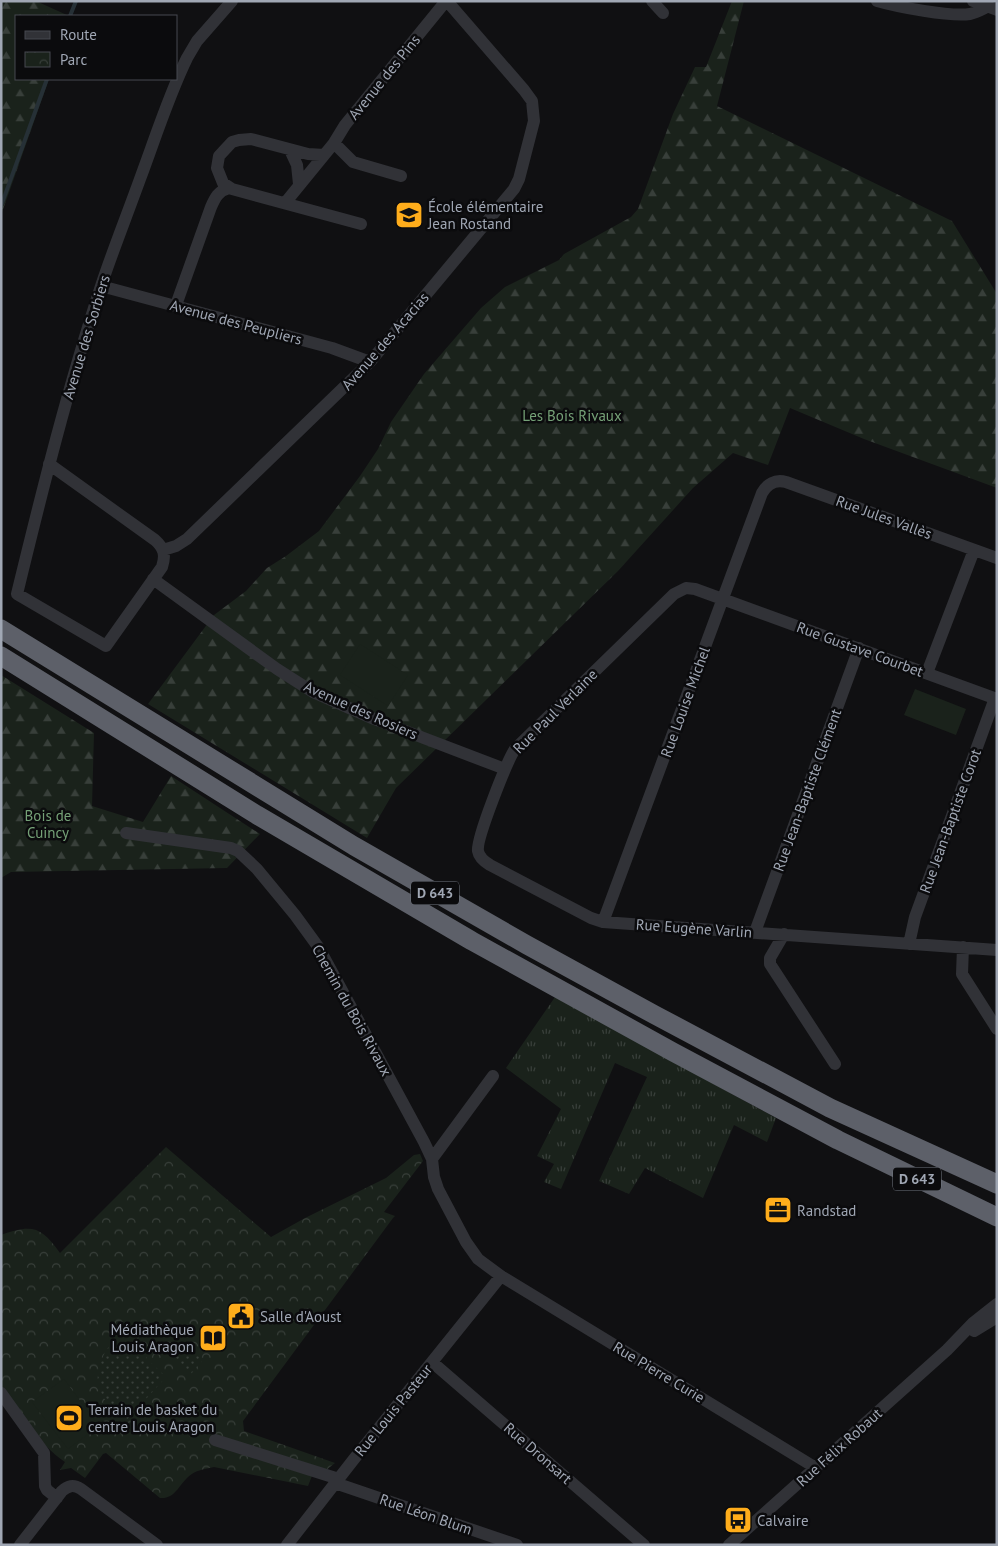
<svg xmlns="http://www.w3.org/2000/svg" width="998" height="1546" font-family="'PT Sans',sans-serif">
	<defs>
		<pattern id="grass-tufts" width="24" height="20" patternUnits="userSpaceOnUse" patternTransform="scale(1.25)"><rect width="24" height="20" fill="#1a221b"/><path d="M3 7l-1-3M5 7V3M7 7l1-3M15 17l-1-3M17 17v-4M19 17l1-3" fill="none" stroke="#383f3a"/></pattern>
		<pattern id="forest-firs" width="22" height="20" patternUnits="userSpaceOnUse" patternTransform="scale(1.25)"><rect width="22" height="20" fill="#1a221b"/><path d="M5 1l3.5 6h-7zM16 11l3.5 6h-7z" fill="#383f3a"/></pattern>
		<pattern id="park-crowns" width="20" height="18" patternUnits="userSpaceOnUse" patternTransform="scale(1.25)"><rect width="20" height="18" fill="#1a221b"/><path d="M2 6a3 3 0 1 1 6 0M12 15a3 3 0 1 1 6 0" fill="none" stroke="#383f3a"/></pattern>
		<pattern id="garden-dots" width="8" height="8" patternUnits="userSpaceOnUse" patternTransform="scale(1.25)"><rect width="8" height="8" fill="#1a221b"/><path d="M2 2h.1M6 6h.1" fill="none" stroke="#383f3a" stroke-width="1.8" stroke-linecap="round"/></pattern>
	</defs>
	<rect width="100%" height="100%" fill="#101012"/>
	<path fill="url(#grass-tufts)" d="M 555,997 L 776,1118 L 767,1142 L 734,1125 L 703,1198 L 645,1168 L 629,1194 L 599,1181 L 647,1077 L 615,1063 L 561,1189 L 544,1182 L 554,1164 L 537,1156 L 561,1109 L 506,1068 Z"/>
	<path fill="url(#forest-firs)" d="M 1,1 L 36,1 L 69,16 L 16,16 L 16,79 L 49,79 L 1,215 Z
		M 732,1 L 744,1 L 717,106 L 952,221 L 997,294 L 997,488 L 864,439 L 790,408 L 768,465 L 733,453 L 693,488 L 618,571 L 396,788 L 367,838 L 148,704 L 214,615 L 246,591 L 267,568 L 286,556 L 319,531 L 360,476 L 378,449 L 391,422 L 424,374 L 481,308 L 505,287 L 559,260 L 564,254 L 631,217 L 638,209 L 673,114 L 695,67 L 706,67 Z
		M 1,675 L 94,733 L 92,806 L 143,822 L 171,776 L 260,834 L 227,868 L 11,872 L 1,878 Z"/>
	<path fill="url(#park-crowns)" d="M 166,1147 L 271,1237 L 305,1218 L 386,1178 L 414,1155 L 420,1154 L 423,1161 L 384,1212 L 395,1216 L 393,1218 L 243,1421 L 244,1431 L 335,1463 L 325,1471 L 315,1468 L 308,1486 L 214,1467 C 205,1469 195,1470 188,1477 C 178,1486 175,1499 160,1498 L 106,1453 L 103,1454 L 85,1478 L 71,1468 L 60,1470 L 65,1462 C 39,1444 17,1413 1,1386 L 1,1235 C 32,1224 41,1226 60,1253 Z"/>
	<path fill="url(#garden-dots)" d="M 140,1337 L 147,1359 L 166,1377 L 125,1422 C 108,1406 90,1387 101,1362 C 103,1356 106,1349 111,1345 C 118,1339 131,1339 140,1337 Z
		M 182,1343 L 203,1360 L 191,1374 L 171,1355 Z"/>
	<path fill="#1a221b" d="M 360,644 L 408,675 L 388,706 L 340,675 Z
		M 915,689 L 966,709 L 956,735 L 904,715 Z
		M 64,1379 L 99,1426 L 68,1449 L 32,1402 Z"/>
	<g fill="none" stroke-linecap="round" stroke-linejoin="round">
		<path stroke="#263036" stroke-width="4" d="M 70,16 L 76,1
			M 1,206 L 47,79"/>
		<path stroke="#313237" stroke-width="12" d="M 652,1 L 663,13
			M 877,1 C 898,7 950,17 970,14 C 976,13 981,10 987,7
			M 973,1 L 997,10
			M 334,143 L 353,162 L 401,176
			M 290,150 L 297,165 L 299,184
			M 324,155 L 308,154 L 251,139 L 239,140 L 232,142 L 219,156 L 217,168 L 223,183 L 232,189 L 361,224
			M 285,203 L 334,143 L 345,125 L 446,1
			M 101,286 L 332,348 L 370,362
			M 176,305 L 211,207 C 215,198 218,191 229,188
			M 49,464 L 155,540 C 164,548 166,555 162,567 L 106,646 L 17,594 C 42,491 68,387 101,286 C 113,250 127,215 140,179 C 155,139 168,97 187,58 L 197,41 L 232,1
			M 163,550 L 176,546 L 187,539 L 370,362 L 514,189 L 519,179 L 534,121 L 532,101 L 524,90 L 447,1
			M 153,579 L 277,669 L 313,692 L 374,719 L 505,769
			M 927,673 L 974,550
			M 997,699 L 695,589 L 686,588 L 674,594 L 515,749 C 507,761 476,839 478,851 C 479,857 485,862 490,865 L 591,918 L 603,922 L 997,950
			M 126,833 L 231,848 L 238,851 L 257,869 L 295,915 L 319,948 L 424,1142 L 432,1159 L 434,1177 L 438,1189 L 466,1242 L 478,1259 L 501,1276 L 816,1468
			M 603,922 L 762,493 C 767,484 775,479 786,482 L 997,558
			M 755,932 L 859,648
			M 784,934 L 770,958 L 770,964 L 835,1064
			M 909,944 L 915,917 L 995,698
			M 963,947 L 962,974 L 997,1029
			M 432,1159 L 493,1076
			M 974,1331 L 997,1317
			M 432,1362 L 644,1545
			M 1,1393 L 44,1453 L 45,1486 L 47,1490 L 57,1498
			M 215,1440 L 339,1479
			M 335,1483 L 517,1545
			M 20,1545 L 62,1491 C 68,1486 73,1484 81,1489 L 157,1545
			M 287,1545 L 354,1459 L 501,1276
			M 729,1545 L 947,1350 L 973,1323 L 997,1304"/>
		<path stroke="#5d6069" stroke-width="19" d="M 1,629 L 354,846 L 527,945 L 655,1015 L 830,1108 L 997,1184
			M 1,656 L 257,815 L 472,941 L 673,1052 L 838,1140 L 997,1217"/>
	</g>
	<defs>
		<symbol id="school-square" viewBox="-11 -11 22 22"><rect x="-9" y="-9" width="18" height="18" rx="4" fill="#ffad1b" stroke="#0b0b0d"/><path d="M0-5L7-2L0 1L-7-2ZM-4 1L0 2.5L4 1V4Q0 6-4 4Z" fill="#111"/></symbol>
		<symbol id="office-square" viewBox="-11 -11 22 22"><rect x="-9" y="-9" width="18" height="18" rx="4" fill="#ffad1b" stroke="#0b0b0d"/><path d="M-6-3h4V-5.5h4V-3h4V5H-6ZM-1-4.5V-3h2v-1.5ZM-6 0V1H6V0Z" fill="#111"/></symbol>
		<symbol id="civic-square" viewBox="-11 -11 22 22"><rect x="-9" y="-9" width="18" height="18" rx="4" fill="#ffad1b" stroke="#0b0b0d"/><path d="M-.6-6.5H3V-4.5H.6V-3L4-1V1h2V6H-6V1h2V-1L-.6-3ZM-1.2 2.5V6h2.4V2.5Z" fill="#111"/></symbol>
		<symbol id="library-square" viewBox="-11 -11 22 22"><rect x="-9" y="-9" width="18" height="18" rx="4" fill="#ffad1b" stroke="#0b0b0d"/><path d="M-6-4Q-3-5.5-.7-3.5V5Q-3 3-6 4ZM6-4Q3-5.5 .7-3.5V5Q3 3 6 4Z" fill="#111"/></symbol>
		<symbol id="stadium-square" viewBox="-11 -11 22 22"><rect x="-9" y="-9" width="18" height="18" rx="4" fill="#ffad1b" stroke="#0b0b0d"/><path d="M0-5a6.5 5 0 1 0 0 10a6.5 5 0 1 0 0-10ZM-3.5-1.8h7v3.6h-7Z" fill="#111"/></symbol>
		<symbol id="bus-square" viewBox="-11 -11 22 22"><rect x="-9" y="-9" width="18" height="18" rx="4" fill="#ffad1b" stroke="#0b0b0d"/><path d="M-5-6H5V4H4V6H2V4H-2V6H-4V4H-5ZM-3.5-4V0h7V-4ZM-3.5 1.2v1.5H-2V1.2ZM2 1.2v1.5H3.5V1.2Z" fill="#111"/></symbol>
	</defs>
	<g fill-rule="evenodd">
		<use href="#school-square" x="393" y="199" width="32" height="32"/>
		<use href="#office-square" x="762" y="1194" width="32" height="32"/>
		<use href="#civic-square" x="225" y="1300" width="32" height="32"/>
		<use href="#library-square" x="197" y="1322" width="32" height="32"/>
		<use href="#stadium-square" x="53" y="1402" width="32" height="32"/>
		<use href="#bus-square" x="722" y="1504" width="32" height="32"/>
	</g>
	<g text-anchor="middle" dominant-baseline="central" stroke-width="5" stroke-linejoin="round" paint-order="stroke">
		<g fill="#0b0b0d" stroke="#737882" stroke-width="1">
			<rect x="411" y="881.5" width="48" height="23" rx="4"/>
			<rect x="893" y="1167.5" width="48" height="23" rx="4"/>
		</g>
		<g font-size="14" font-weight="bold" fill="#a0a7b4">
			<text x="435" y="893">D 643</text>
			<text x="917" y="1179">D 643</text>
		</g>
		<g font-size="15" fill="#a0a7b4" stroke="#0b0b0d">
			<text transform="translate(384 77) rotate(-51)">Avenue des Pins</text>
			<text transform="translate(236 322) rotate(15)">Avenue des Peupliers</text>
			<text transform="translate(86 337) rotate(-73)">Avenue des Sorbiers</text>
			<text transform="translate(385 341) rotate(-49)">Avenue des Acacias</text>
			<text transform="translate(884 517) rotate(20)">Rue Jules Vallès</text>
			<text transform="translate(860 649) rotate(20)">Rue Gustave Courbet</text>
			<text transform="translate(685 702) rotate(-70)">Rue Louise Michel</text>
			<text transform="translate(361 710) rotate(24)">Avenue des Rosiers</text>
			<text transform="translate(555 711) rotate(-45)">Rue Paul Verlaine</text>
			<text transform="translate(807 790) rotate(-70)">Rue Jean-Baptiste Clément</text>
			<text transform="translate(950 821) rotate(-70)">Rue Jean-Baptiste Corot</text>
			<text transform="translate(694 928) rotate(4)">Rue Eugène Varlin</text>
			<text transform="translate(352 1010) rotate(61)">Chemin du Bois Rivaux</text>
			<text transform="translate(659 1372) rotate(31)">Rue Pierre Curie</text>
			<text transform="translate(393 1410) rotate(-51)">Rue Louis Pasteur</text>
			<text transform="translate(839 1447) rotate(-42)">Rue Félix Robaut</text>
			<text transform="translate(538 1453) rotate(41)">Rue Dronsart</text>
			<text transform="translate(426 1514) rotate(19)">Rue Léon Blum</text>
		</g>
		<g font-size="15" fill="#a0a7b4" stroke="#0b0b0d" text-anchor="start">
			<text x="428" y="206">École élémentaire<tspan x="428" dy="17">Jean Rostand</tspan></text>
			<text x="797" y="1210">Randstad</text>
			<text x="260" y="1316">Salle d'Aoust</text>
			<text x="194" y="1329" text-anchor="end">Médiathèque<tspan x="194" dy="17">Louis Aragon</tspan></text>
			<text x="88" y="1409">Terrain de basket du<tspan x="88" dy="17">centre Louis Aragon</tspan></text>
			<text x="757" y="1520">Calvaire</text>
		</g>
		<g font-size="15" fill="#75a177" stroke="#0b0b0d">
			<text x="572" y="415">Les Bois Rivaux</text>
			<text x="48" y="815">Bois de<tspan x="48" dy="17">Cuincy</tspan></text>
		</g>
	</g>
	<rect width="998" height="1546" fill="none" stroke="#a0a7b4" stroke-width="5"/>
	<rect x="15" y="15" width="162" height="65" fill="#0b0b0d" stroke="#474950"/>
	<rect x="25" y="31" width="25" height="8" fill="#313237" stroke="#474950"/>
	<text x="60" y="40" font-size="15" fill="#a0a7b4">Route</text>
	<rect x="25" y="52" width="25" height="15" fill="url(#park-crowns)" stroke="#474950"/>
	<text x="60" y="65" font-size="15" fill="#a0a7b4">Parc</text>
</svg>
